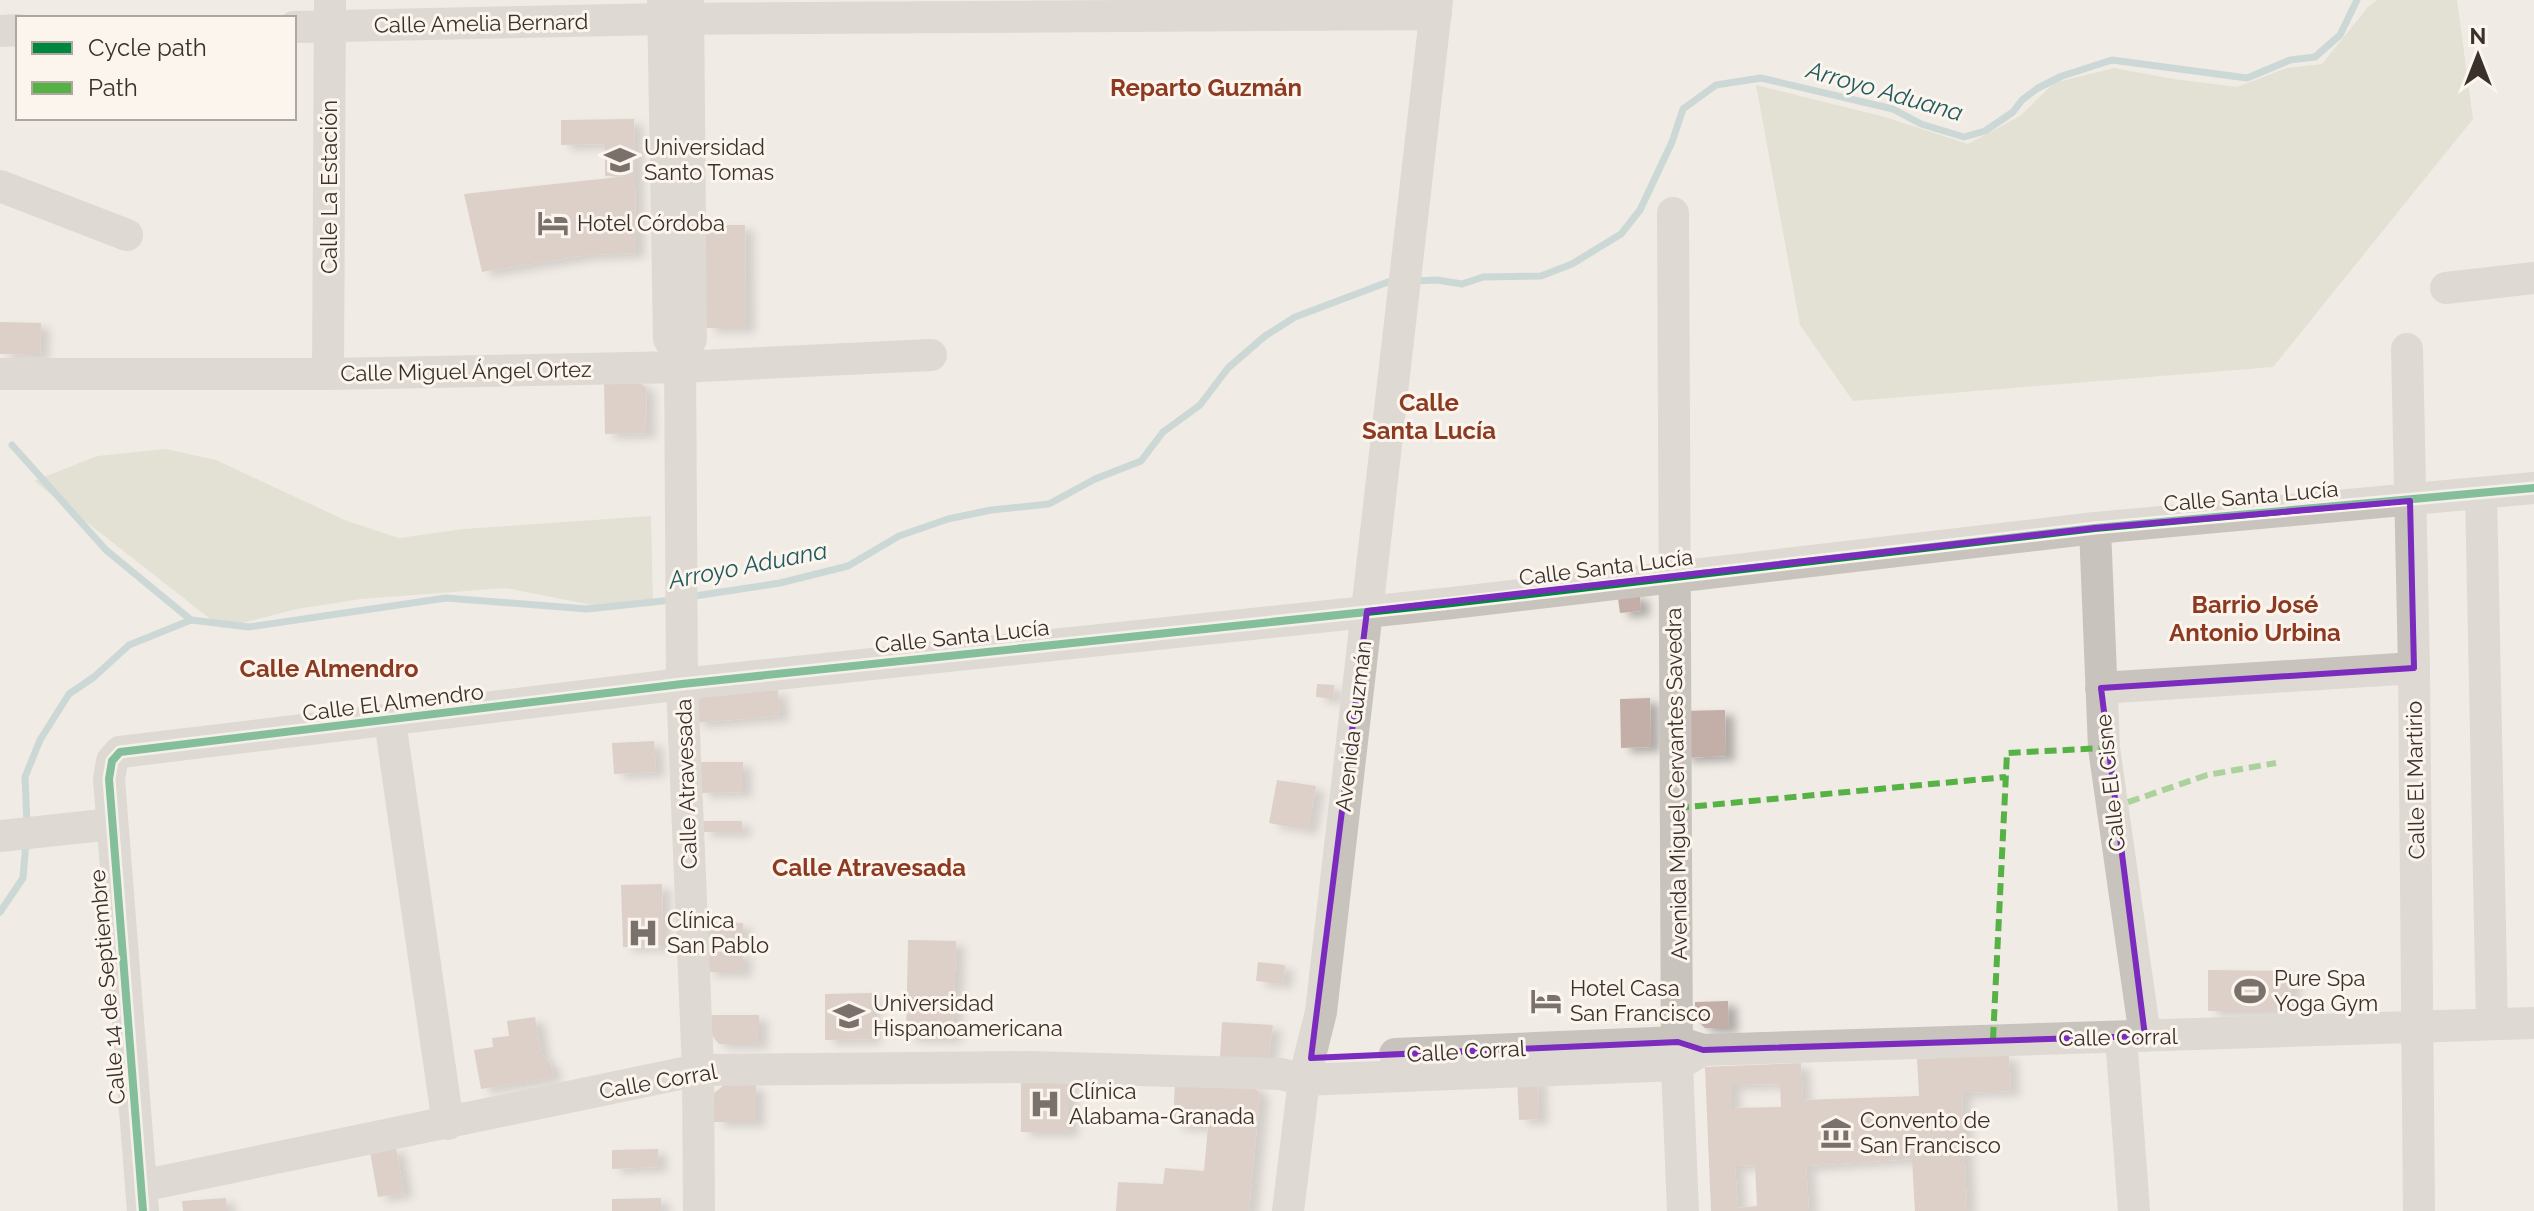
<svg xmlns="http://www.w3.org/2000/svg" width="2534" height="1211" font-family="Raleway,sans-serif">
	<defs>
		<filter id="shadow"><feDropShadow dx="9" dy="5" stdDeviation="4" flood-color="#0004"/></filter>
	</defs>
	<rect width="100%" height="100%" fill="#f0ebe5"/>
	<path fill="#d1d6bf" d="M 2377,0 L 2457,0 L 2473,119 L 2273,367 L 1853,401 L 1800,325 L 1756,85 L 1885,117 L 1968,144 L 2020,116 L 2054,83 L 2114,68 L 2174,79 L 2237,87 L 2287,68 L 2322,64 L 2368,7 Z
		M 166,449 L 216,460 L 347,521 L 399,538 L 463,529 L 651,516 L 653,606 L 592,605 L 505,588 L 361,599 L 297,609 L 222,628 L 34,481 L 97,456 Z"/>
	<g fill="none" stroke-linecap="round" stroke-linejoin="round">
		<path stroke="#a1c2c1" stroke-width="7" d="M 1414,281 L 1437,280 L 1462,284 L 1483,277 L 1541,276 L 1572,264 L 1621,234 L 1640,210 L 1672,142 L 1683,109 L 1716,85 L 1761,78 L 1893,109 L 1921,124 L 1964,137 L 1985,131 L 2013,112 L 2022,100 L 2038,88 L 2062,76 L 2112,60 L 2247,78 L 2290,60 L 2315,57 L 2340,35 L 2357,0
			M 12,445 L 106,550 L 191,620
			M 688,597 L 780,583 L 848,566 L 899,536 L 948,519 L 991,510 L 1049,504 L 1095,479 L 1141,461 L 1163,432 L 1200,405 L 1228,368 L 1265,336 L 1295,317 L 1388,282 L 1397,281
			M 27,825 L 25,777 L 40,740 L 69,694 L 94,677 L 129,645 L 191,620 L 249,627 L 446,598 L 587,609 L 672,600
			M 0,912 L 23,878 L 26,841"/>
	</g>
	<path fill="#c3afa7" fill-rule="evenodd" filter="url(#shadow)" d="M 634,119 L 636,253 L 587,255 L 482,272 L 464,194 L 628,176 L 605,176 L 605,144 L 561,145 L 561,120 Z
		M 705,225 L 745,225 L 746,328 L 706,328 Z
		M 0,322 L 41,323 L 40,355 L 0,354 Z
		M 604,380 L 636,380 L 646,388 L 647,433 L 605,434 Z
		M 1617,591 L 1640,596 L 1641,611 L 1620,613 Z
		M 1317,684 L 1334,685 L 1333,699 L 1316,697 Z
		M 778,690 L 780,716 L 695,723 L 694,705 L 701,696 Z
		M 1650,698 L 1651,747 L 1621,748 L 1620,699 Z
		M 1725,710 L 1726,756 L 1683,758 L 1681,711 Z
		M 654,741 L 656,772 L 614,774 L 612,743 Z
		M 700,762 L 743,762 L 743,792 L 700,793 Z
		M 1277,780 L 1316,786 L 1308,830 L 1269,823 Z
		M 702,821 L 742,821 L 742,832 L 702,832 Z
		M 662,884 L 663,946 L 623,947 L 621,885 Z
		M 708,923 L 743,923 L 743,937 L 708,937 Z
		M 908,940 L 956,941 L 953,1038 L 906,1037 Z
		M 706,952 L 743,952 L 743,972 L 706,972 Z
		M 1258,962 L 1285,965 L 1283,984 L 1256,981 Z
		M 2208,970 L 2292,971 L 2292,1011 L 2208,1011 Z
		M 872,993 L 872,1039 L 825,1040 L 825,994 Z
		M 1728,1001 L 1729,1028 L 1705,1028 L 1695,1018 L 1695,1002 Z
		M 709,1015 L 759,1015 L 759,1044 L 719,1044 L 709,1032 Z
		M 535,1017 L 541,1053 L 551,1065 L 553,1077 L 481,1089 L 474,1050 L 493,1047 L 492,1038 L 509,1036 L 507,1021 Z
		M 1222,1022 L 1273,1025 L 1269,1054 L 1263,1060 L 1220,1059 Z
		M 2009,1055 L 2011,1091 L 1962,1093 L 1967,1211 L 1915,1211 L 1912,1159 L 1806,1166 L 1809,1211 L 1711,1211 L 1705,1067 L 1801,1063 L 1803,1100 L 1919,1096 L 1917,1059 ZM 1780,1084 L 1781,1107 L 1732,1108 L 1732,1085 ZM 1755,1165 L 1757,1206 L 1738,1208 L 1735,1166 Z
		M 1021,1077 L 1069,1077 L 1069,1132 L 1021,1132 Z
		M 1538,1077 L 1539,1119 L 1519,1120 L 1517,1078 Z
		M 1175,1083 L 1252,1084 L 1260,1094 L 1249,1211 L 1116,1211 L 1118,1182 L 1163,1184 L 1165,1168 L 1204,1171 L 1208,1127 L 1173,1125 Z
		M 724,1085 L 756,1085 L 756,1122 L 714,1122 L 714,1093 Z
		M 396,1147 L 404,1193 L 378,1197 L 370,1152 Z
		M 658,1149 L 658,1167 L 612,1169 L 612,1150 Z
		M 226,1198 L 227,1211 L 183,1211 L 182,1201 Z
		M 661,1198 L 661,1211 L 612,1211 L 612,1199 Z"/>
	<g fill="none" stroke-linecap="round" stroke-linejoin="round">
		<path stroke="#c9c3be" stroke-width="32" d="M 663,0 L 669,339 L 680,356 L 682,684 L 698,1070 L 699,1211
			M 294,27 L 663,19 L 1436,14
			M 0,31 L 18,30
			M 0,186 L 127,235
			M 1673,213 L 1677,1065 L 1683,1211
			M 2446,288 L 2534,278
			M 2407,349 L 2414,668 L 2419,1211
			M 680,356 L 691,339 L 688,0
			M 0,374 L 328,374 L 680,367 L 931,355
			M 328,374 L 330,0
			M 2481,493 L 2492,1024
			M 2095,528 L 2104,748 L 2145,1036
			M 2101,688 L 2414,668
			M 390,721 L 448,1124
			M 0,836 L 112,824
			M 2121,1037 L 2134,1211
			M 1395,1054 L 1678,1042 L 1703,1050 C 1980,1039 2257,1034 2534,1023
			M 141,1186 L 698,1070 L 1030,1067 L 1281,1074 L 1304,1080 L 1677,1065 L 1703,1050
			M 143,1211 L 109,779 L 112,761 L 120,752 L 682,684 L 1452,603 L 2095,528 L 2534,488
			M 1288,1211 L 1304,1080 L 1321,1012 L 1437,0"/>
		<path stroke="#57b246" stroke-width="6" stroke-dasharray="12 6" stroke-linecap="butt" d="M 1677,808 L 2006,777
			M 2111,808 L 2207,775 L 2276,763
			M 1993,1039 L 2007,753 L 2104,748"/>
		<defs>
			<path id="cycleway" d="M 143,1211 L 109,779 L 112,761 L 120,752 L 682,684 L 1452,603 L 2095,528 L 2534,488"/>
		</defs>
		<use href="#cycleway" stroke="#fbf5ee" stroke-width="13"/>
		<use href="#cycleway" stroke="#00873e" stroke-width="8"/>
	</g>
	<path d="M0 0H2534V1211H0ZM 2410,501 L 2414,668 L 2101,688 L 2145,1036 L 1703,1050 L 1678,1042 L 1311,1058 L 1367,611 L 2095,528 Z" fill="#f0ebe5" fill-opacity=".55" fill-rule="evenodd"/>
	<path fill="none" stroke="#7b2cbf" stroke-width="6" stroke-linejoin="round" d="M 2410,501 L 2414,668 L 2101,688 L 2145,1036 L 1703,1050 L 1678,1042 L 1311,1058 L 1367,611 L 2095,528 Z"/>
	<defs>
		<symbol id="university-bare" viewBox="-9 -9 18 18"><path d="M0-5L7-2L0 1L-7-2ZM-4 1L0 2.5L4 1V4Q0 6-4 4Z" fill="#7a716c" stroke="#fbf5ee" stroke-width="2.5" paint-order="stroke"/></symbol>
		<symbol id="hotel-bare" viewBox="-9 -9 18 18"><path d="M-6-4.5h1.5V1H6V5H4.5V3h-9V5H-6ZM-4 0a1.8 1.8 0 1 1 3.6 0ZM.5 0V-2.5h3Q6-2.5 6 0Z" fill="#7a716c" stroke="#fbf5ee" stroke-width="2.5" paint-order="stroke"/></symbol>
		<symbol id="hospital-bare" viewBox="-9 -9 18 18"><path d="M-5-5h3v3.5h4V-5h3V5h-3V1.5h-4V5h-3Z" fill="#7a716c" stroke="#fbf5ee" stroke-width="2.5" paint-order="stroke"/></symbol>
		<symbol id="stadium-bare" viewBox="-9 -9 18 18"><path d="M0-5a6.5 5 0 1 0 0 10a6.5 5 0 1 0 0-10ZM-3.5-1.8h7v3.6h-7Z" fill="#7a716c" stroke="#fbf5ee" stroke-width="2.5" paint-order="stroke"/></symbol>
		<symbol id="museum-bare" viewBox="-9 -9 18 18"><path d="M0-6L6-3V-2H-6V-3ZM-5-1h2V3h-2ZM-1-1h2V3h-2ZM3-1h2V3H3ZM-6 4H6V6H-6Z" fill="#7a716c" stroke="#fbf5ee" stroke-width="2.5" paint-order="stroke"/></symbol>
	</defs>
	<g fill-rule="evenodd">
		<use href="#university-bare" x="598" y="138" width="44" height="44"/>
		<use href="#hotel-bare" x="531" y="201" width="44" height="44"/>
		<use href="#hospital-bare" x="621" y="911" width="44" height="44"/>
		<use href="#stadium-bare" x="2228" y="969" width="44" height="44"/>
		<use href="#hotel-bare" x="1524" y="979" width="44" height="44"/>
		<use href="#university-bare" x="827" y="994" width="44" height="44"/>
		<use href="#hospital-bare" x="1023" y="1082" width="44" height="44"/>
		<use href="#museum-bare" x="1814" y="1111" width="44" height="44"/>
	</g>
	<g text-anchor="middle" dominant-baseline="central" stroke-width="6" stroke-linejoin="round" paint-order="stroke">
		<g font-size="22" fill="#3b302b" stroke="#fbf5ee">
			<text transform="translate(481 23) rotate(-1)">Calle Amelia Bernard</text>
			<text transform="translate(329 187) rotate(-90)">Calle La Estación</text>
			<text transform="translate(466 371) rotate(-1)">Calle Miguel Ángel Ortez</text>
			<text transform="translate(2251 496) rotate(-5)">Calle Santa Lucía</text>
			<text transform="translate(1606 567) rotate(-7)">Calle Santa Lucía</text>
			<text transform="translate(962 636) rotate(-6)">Calle Santa Lucía</text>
			<text transform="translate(393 702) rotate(-7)">Calle El Almendro</text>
			<text transform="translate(1353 726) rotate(-83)">Avenida Guzmán</text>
			<text transform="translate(2415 780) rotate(-91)">Calle El Martirio</text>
			<text transform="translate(2110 783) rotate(-96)">Calle El Cisne</text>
			<text transform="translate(686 784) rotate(-92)">Calle Atravesada</text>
			<text transform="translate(1676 784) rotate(-91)">Avenida Miguel Cervantes Savedra</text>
			<text transform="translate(107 987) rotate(-95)">Calle 14 de Septiembre</text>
			<text transform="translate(2118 1037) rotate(-1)">Calle Corral</text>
			<text transform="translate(1466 1051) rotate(-3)">Calle Corral</text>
			<text transform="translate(658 1081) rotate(-10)">Calle Corral</text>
		</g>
		<g font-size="22" fill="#3b302b" stroke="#fbf5ee" text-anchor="start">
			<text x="644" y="147">Universidad<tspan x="644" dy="25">Santo Tomas</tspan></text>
			<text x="577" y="223">Hotel Córdoba</text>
			<text x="667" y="920">Clínica<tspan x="667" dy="25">San Pablo</tspan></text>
			<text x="2274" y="978">Pure Spa<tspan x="2274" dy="25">Yoga Gym</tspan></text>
			<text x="1570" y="988">Hotel Casa<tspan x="1570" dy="25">San Francisco</tspan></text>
			<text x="873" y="1003">Universidad<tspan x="873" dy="25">Hispanoamericana</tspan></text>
			<text x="1069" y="1091">Clínica<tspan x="1069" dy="25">Alabama-Granada</tspan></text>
			<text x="1860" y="1120">Convento de<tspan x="1860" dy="25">San Francisco</tspan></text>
		</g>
		<g font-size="24" font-weight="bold" fill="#8c3b22" stroke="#fbf5ee">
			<text x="1206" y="87">Reparto Guzmán</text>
			<text x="1429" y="402">Calle<tspan x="1429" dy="28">Santa Lucía</tspan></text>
			<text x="2255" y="604">Barrio José<tspan x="2255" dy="28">Antonio Urbina</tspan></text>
			<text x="329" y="668">Calle Almendro</text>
			<text x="869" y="867">Calle Atravesada</text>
		</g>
		<g font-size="24" font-style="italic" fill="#1f5a5e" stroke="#fbf5ee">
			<text transform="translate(1885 91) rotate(16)">Arroyo Aduana</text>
			<text transform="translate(748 565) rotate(-11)">Arroyo Aduana</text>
		</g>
	</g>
	<rect x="16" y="16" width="280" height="104" fill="#fbf5ee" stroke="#aea6a0" stroke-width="2"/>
	<rect x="32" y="42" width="40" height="12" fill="#00873e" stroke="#aea6a0" stroke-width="2"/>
	<text x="88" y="56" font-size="24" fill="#3b302b">Cycle path</text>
	<rect x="32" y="82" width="40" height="12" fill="#57b246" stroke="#aea6a0" stroke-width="2"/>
	<text x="88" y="96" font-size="24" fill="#3b302b">Path</text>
	<g transform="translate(2478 56)" stroke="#fbf5ee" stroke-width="6" paint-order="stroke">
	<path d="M0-6L14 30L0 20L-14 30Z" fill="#3b302b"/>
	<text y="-12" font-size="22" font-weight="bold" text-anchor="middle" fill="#3b302b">N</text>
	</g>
</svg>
